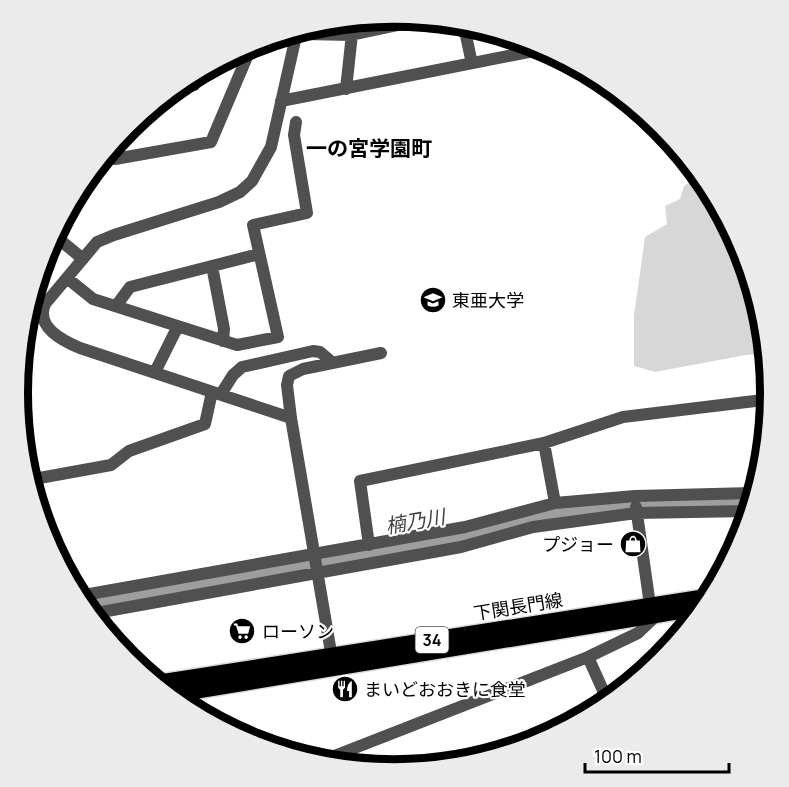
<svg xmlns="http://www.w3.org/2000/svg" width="789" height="787" font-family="Manrope,'Noto Sans JP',sans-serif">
	<rect width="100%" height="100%" fill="#fff"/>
	<path fill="#d7d7d7" d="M 695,178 L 743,250 L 764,354 L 746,355 L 655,372 L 634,366 L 634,316 L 645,237 L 667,224 L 665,206 L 680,199 L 684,186 Z"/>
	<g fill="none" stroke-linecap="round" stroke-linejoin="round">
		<path stroke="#9e9e9e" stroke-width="18" d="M 90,603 L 481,532 L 514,521 L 571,510 L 750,501"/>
		<defs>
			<path id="major" d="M 160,682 L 703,597
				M 179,694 L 695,609"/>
		</defs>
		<use href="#major" stroke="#dbdbdb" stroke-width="18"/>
		<path stroke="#505050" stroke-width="12" d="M 465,31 L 471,59
			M 305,34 L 351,35 L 417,21
			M 296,36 L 271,147 L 252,181 L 240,192 L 219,202 L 114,235 L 97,242 L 45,304 C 35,327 63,341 80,348 L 291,418 L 333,664
			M 189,86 L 194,85 L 195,82
			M 346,89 L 353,25
			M 281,101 L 544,49
			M 109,155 L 115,159 L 211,142 L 252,45
			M 55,236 L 83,259
			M 212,266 L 224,329 L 223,341
			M 67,278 L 93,299 L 237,345 L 278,337 L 253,225 L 307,213 L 294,135 L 296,122
			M 116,306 L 130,287 L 259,254
			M 155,372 L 178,326
			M 221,394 L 233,375 L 242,367 L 313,351 L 320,352 L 333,363
			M 291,418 L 287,385 L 289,376 L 303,369 L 381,353
			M 544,443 L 555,503
			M 34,479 L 111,465 L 129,451 L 205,424 L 212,392
			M 36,479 L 48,540
			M 636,507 L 651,612
			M 369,545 L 360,481 L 544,443 L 623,417 L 771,399
			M 84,595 L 465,527 L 555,503 L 635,496 L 752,493
			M 96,613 L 461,547 L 533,527 L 636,513 L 748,511
			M 588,657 L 606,697
			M 329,758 L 588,657 L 638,633 L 657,615"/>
		<use href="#major" stroke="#000" stroke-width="15"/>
	</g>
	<defs>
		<symbol id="university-disc" viewBox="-11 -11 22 22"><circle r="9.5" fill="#000" stroke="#fff"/><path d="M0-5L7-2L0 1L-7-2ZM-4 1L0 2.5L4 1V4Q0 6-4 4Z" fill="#fff"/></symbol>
		<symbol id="shop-disc" viewBox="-11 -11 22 22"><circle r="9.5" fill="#000" stroke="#fff"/><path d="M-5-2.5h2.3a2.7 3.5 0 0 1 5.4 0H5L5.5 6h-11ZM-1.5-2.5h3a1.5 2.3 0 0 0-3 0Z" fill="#fff"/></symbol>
		<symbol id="supermarket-disc" viewBox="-11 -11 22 22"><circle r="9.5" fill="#000" stroke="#fff"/><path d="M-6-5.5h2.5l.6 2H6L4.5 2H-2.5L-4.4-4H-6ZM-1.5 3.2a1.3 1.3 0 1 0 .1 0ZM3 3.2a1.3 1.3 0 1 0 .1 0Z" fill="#fff"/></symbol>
		<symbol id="restaurant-disc" viewBox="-11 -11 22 22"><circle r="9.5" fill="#000" stroke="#fff"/><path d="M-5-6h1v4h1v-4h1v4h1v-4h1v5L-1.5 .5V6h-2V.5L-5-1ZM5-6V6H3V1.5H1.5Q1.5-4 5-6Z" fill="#fff"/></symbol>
	</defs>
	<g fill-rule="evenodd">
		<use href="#university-disc" x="418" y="285" width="30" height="30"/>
		<use href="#shop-disc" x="618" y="529" width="30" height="30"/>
		<use href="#supermarket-disc" x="227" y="616" width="30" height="30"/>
		<use href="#restaurant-disc" x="330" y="674" width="30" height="30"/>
	</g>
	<g text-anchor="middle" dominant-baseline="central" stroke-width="4.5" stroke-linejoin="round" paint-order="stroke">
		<rect fill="#fff" stroke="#4c4c4c" stroke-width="1.5" x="415.5" y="627" width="33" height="26" rx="4.5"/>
		<g font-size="16" font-weight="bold" fill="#000">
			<text x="432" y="640">34</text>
		</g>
		<g font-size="18" fill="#000" stroke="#fff" text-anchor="start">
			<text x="452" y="300">東亜大学</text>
			<text x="614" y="544" text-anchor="end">プジョー</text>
			<text x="262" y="631">ローソン</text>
			<text x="364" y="689">まいどおおきに食堂</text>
		</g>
		<g font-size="18" fill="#000" stroke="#fff">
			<text transform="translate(518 606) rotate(-9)">下関長門線</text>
		</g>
		<g font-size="20" font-style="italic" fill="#3f3f3f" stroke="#fff">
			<text transform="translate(415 521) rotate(-10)">楠乃川</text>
		</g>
		<g font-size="21" font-weight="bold" fill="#000" stroke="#fff">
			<text x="369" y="148">一の宮学園町</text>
		</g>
	</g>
	<path d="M0 0H789V787H0ZM28 393a366 366 0 1 1 732 0a366 366 0 1 1-732 0Z" fill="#ebebeb" fill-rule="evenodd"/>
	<path fill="none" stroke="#000" stroke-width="8" d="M28 393a366 366 0 1 1 732 0a366 366 0 1 1-732 0Z"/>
	<path d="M585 763v9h144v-9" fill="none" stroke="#000000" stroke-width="3"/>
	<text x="594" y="763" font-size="18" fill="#000000" stroke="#ffffff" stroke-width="4.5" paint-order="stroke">100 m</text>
</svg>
